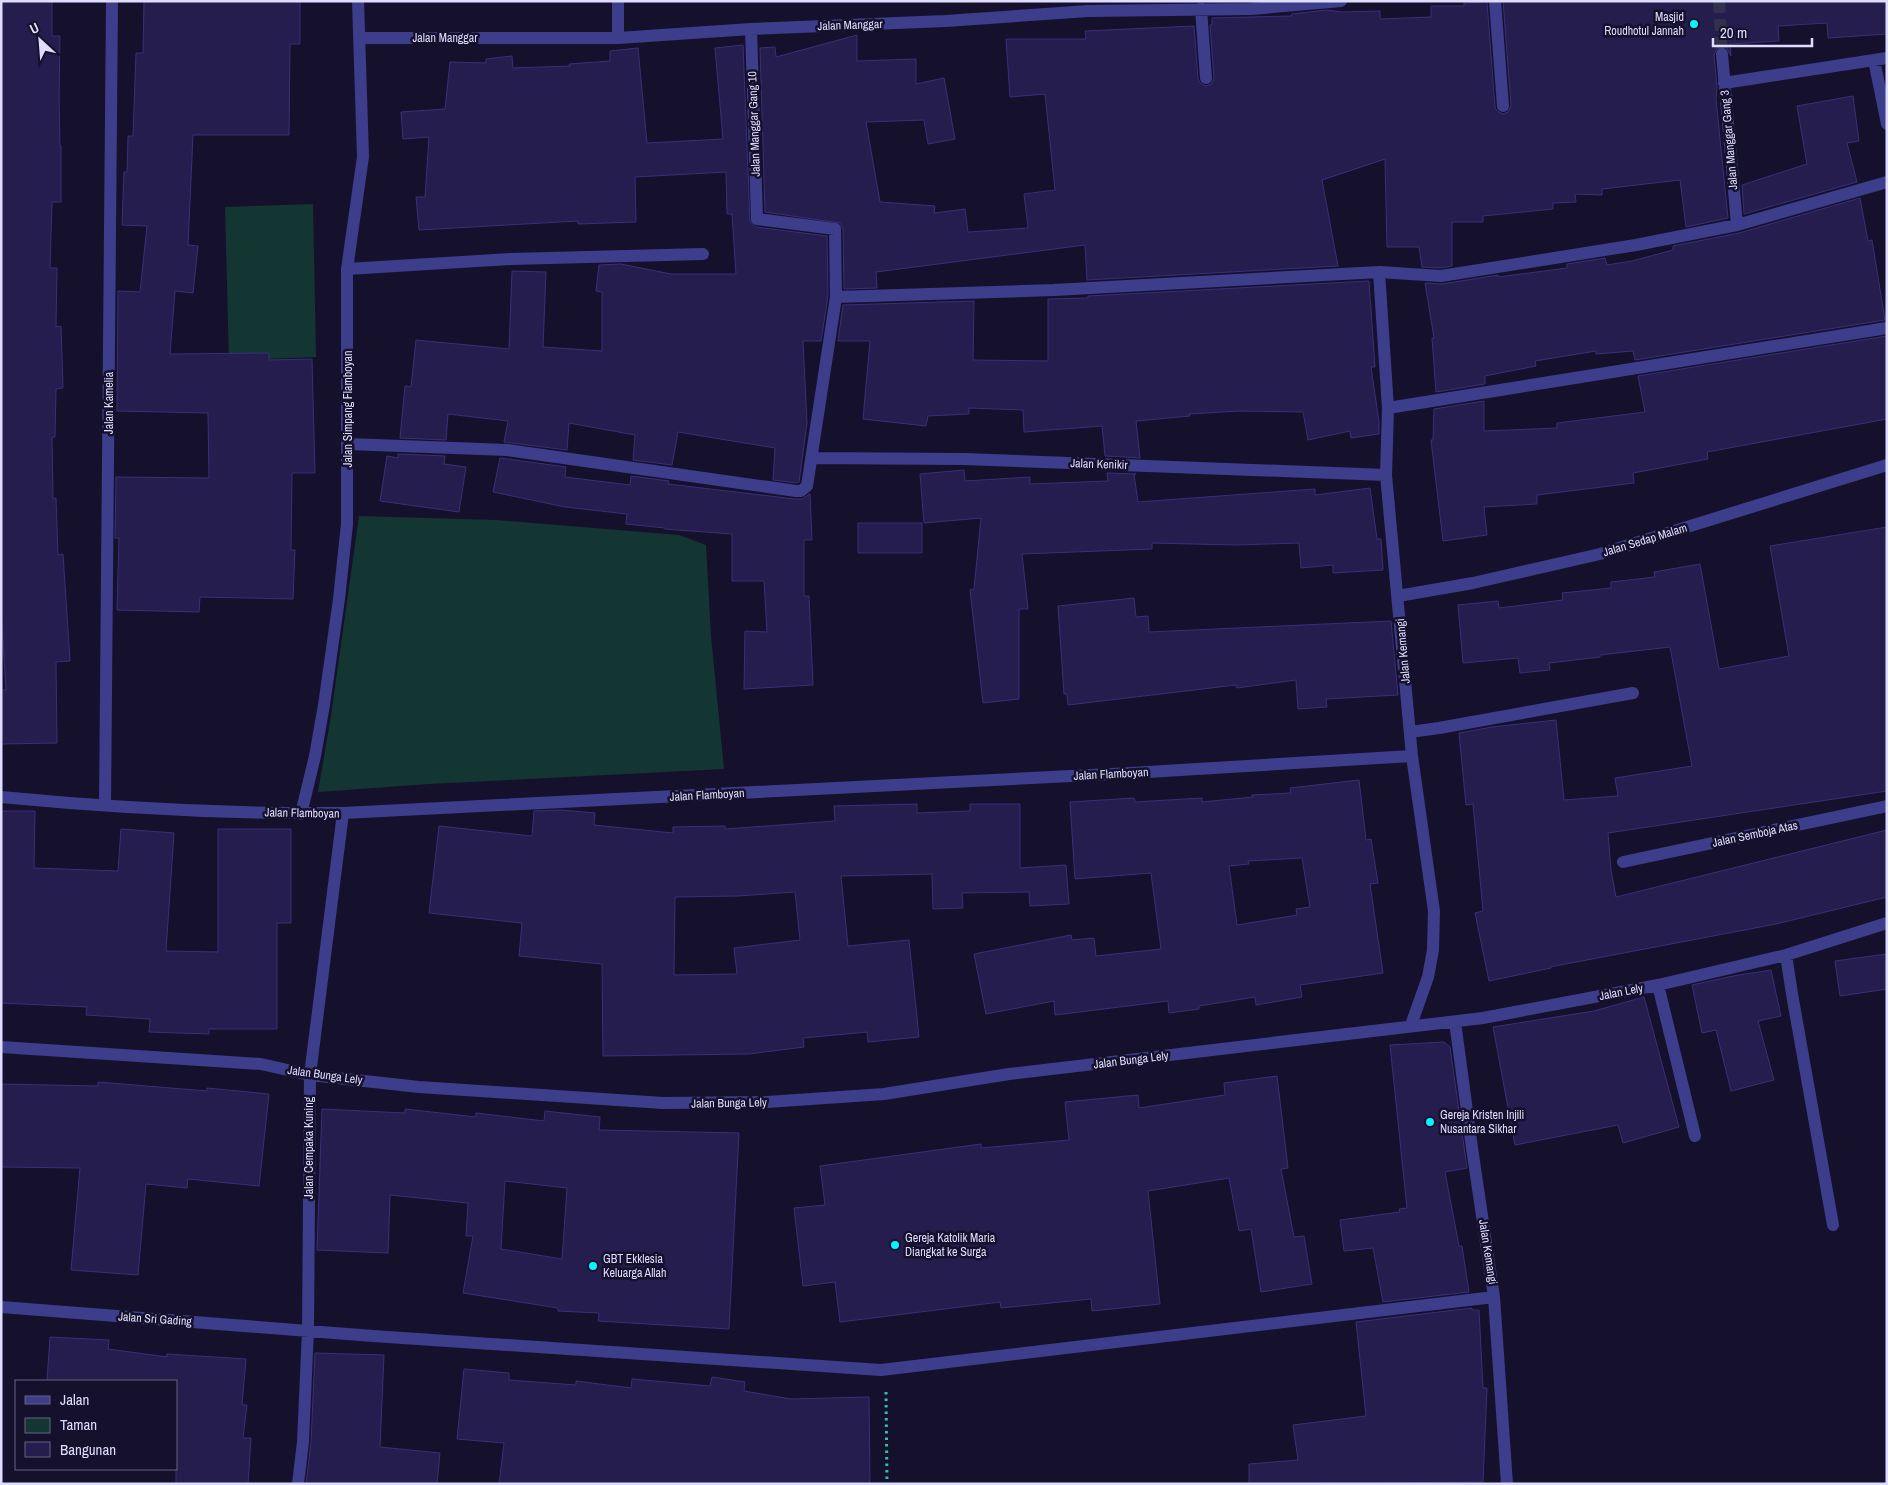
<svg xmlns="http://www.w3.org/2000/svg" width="1888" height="1485" font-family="'Archivo Narrow',sans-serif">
	<rect width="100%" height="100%" fill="#15112c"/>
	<path fill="#143633" d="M 313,204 L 316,357 L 229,360 L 225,207 Z
		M 359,516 L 496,520 L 679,535 L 706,545 L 711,636 L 724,769 L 429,784 L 318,792 L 331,716 Z"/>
	<path fill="#251d4d" stroke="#3a2f79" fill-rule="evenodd" d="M 1,1 L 52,1 L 52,36 L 60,36 L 59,98 L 60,146 L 61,146 L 61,202 L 52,202 L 50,268 L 57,268 L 56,327 L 61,326 L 63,388 L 56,389 L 55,437 L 52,437 L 53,499 L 56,498 L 58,555 L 63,554 L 70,661 L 56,662 L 57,743 L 1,744 L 1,690 L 6,690 L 1,609 Z
		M 144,1 L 300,1 L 300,44 L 290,44 L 289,135 L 193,135 L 188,245 L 198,246 L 193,293 L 175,291 L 170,354 L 269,353 L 269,360 L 312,359 L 315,473 L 292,473 L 291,550 L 295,550 L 293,599 L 200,597 L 199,612 L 117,610 L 119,538 L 115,538 L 116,477 L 209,478 L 208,413 L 117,411 L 118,291 L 140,292 L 147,226 L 122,225 L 124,172 L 127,172 L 128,136 L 133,136 L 136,53 L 143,53 Z
		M 1503,1 L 1887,1 L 1887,34 L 1828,38 L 1827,23 L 1778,26 L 1779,41 L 1730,44 L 1731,56 L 1726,47 L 1722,46 L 1717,48 L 1714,55 L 1717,87 L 1716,99 L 1728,218 L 1686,227 L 1680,180 L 1602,189 L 1602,195 L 1575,194 L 1576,202 L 1553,203 L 1553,209 L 1483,216 L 1483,222 L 1452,222 L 1452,266 L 1441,268 L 1422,267 L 1419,247 L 1387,247 L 1385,159 L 1322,180 L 1338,266 L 1087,280 L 1085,245 L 876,272 L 877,288 L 844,289 L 843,229 L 840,223 L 765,212 L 760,48 L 775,47 L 776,57 L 857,35 L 857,61 L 916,59 L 916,84 L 944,78 L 955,139 L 928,144 L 924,120 L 866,122 L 880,202 L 935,206 L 934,213 L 965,209 L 968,232 L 1028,228 L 1024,194 L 1055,190 L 1045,94 L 1010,97 L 1006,39 L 1086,39 L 1085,31 L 1194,26 L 1198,79 L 1200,83 L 1206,86 L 1211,84 L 1214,78 L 1210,25 L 1212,25 L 1212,18 L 1291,16 L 1292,14 L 1327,10 L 1342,12 L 1380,11 L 1380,19 L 1431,17 L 1431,6 L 1464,6 L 1464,3 L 1487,2 L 1495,107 L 1497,111 L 1503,114 L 1508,112 L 1511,105 Z
		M 743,45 L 750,222 L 756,227 L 827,236 L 828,296 L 821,341 L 803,341 L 807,423 L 799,482 L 797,483 L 773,480 L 775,448 L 678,432 L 672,465 L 633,460 L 635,435 L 569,423 L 567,450 L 504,442 L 508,421 L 448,414 L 446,440 L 400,438 L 405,386 L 411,387 L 416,340 L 509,349 L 512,271 L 546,272 L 543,347 L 602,351 L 602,292 L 596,291 L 599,265 L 621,264 L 671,274 L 736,274 L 732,214 L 727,214 L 726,172 L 635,177 L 636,222 L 578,224 L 578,221 L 419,230 L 416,197 L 425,197 L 429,137 L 403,139 L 401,112 L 445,109 L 450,62 L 486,63 L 486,59 L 512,56 L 513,68 L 570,66 L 569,64 L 610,61 L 610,51 L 638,48 L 647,143 L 723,139 L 715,48 Z
		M 1853,96 L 1859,141 L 1847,143 L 1857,182 L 1744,214 L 1742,185 L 1807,164 L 1797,106 Z
		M 1860,198 L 1868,241 L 1872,240 L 1885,320 L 1635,360 L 1633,351 L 1596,354 L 1596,351 L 1535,361 L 1536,366 L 1485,376 L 1485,384 L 1436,392 L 1432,338 L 1434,338 L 1425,283 L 1442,284 L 1498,275 L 1498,277 L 1567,268 L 1567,264 L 1605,258 L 1607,265 L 1632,261 L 1673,250 L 1673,246 L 1739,233 Z
		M 1369,281 L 1375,367 L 1371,367 L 1379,422 L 1379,434 L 1351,438 L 1350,431 L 1308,440 L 1303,412 L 1240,411 L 1189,414 L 1190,416 L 1136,421 L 1140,458 L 1105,456 L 1102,426 L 1024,432 L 1023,410 L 969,408 L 969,414 L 928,416 L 926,426 L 863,419 L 870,341 L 838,341 L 843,305 L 974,301 L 973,360 L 1048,361 L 1048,299 L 1088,298 L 1088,296 Z
		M 1887,336 L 1887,419 L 1707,452 L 1708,459 L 1633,473 L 1634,483 L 1537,495 L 1537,504 L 1484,507 L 1487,535 L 1443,541 L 1431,440 L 1433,440 L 1434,409 L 1484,401 L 1484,431 L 1557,428 L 1557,423 L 1645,412 L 1638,376 Z
		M 398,454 L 445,456 L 444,464 L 466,467 L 459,512 L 380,501 L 387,456 L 398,458 Z
		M 500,458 L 566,467 L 565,477 L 630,485 L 631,476 L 669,481 L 668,484 L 795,499 L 802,499 L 810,494 L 812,540 L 804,540 L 804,596 L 809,596 L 813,685 L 744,689 L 745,631 L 767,632 L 764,581 L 732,581 L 732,534 L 665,529 L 665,528 L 626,524 L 627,514 L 565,507 L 493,492 Z
		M 964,470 L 965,481 L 1030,477 L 1030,484 L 1108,481 L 1107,473 L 1136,474 L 1134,474 L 1138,502 L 1315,489 L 1315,495 L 1370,488 L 1377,539 L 1381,539 L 1383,570 L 1333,573 L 1333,565 L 1301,568 L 1299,543 L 1236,545 L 1152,543 L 1152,549 L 1022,554 L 1028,609 L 1019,609 L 1019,699 L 983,703 L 970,590 L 974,589 L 981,518 L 924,523 L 920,474 Z
		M 858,523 L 922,523 L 922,553 L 858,553 Z
		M 1887,527 L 1887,791 L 1608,833 L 1611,870 L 1616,897 L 1887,830 L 1887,897 L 1776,924 L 1550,967 L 1551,968 L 1489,981 L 1475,913 L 1483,911 L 1473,804 L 1466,805 L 1459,733 L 1492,727 L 1556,720 L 1564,800 L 1618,796 L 1615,778 L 1692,766 L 1670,647 L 1600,655 L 1600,657 L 1549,663 L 1550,670 L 1520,673 L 1518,658 L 1463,663 L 1458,605 L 1498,601 L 1499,608 L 1563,600 L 1562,593 L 1611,588 L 1611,582 L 1655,577 L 1654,572 L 1700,564 L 1719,669 L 1789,656 L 1770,546 Z
		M 1134,598 L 1136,617 L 1148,616 L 1149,632 L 1391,621 L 1398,695 L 1326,699 L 1327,707 L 1298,709 L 1296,680 L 1237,688 L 1236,685 L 1068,705 L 1067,694 L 1064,694 L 1058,606 Z
		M 1359,780 L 1366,840 L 1371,839 L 1378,883 L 1370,884 L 1383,973 L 1300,985 L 1302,997 L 1256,1005 L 1255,997 L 1199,1006 L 1199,1009 L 1169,1013 L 1168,1001 L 1055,1015 L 1054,1001 L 986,1014 L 974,954 L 1071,935 L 1072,940 L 1094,938 L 1096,956 L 1161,949 L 1151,873 L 1075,879 L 1070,802 L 1134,798 L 1135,802 L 1202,798 L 1202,802 L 1253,797 L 1252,795 L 1291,793 L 1290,788 ZM 1302,858 L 1310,907 L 1296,909 L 1297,915 L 1237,925 L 1229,866 L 1249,864 L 1248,861 Z
		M 917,804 L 917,813 L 970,811 L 970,804 L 1020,804 L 1020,868 L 1066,865 L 1069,904 L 1030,906 L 1029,892 L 962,893 L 963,908 L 933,909 L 932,874 L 841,876 L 848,946 L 909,940 L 919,1037 L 868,1042 L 867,1032 L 803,1038 L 804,1047 L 749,1054 L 603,1056 L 602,964 L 519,956 L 522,923 L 429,913 L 439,826 L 532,836 L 534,811 L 561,810 L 595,813 L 594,825 L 673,833 L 673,827 L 725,826 L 725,829 L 835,821 L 834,806 ZM 795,892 L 800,940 L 734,948 L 737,974 L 674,975 L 675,897 L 738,896 Z
		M 1,811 L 35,811 L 34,868 L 118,871 L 121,829 L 174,833 L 166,951 L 218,952 L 218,829 L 291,829 L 291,923 L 277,923 L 277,1029 L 209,1029 L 209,1034 L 149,1032 L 150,1019 L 86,1015 L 87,1007 L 1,1003 Z
		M 1887,954 L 1887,989 L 1840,996 L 1835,961 Z
		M 1771,970 L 1781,1016 L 1758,1021 L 1774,1080 L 1731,1091 L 1716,1030 L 1702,1033 L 1692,985 L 1733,976 Z
		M 1644,997 L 1679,1127 L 1623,1143 L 1618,1125 L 1515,1145 L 1493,1027 L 1594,1011 Z
		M 1444,1042 L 1450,1047 L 1467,1168 L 1445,1172 L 1459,1246 L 1462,1246 L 1469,1292 L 1383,1302 L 1373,1248 L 1344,1251 L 1340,1220 L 1400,1212 L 1399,1209 L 1407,1208 L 1390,1045 Z
		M 1277,1076 L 1288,1168 L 1281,1169 L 1294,1237 L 1304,1236 L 1312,1284 L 1261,1292 L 1251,1229 L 1239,1231 L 1229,1178 L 1148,1191 L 1160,1304 L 1092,1311 L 1091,1299 L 1001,1308 L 1000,1302 L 840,1322 L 835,1282 L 803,1286 L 794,1208 L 825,1205 L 820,1166 L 981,1144 L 981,1148 L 1069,1140 L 1065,1102 L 1138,1095 L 1139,1108 L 1225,1095 L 1224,1083 Z
		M 98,1082 L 207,1091 L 207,1088 L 269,1094 L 259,1186 L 188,1179 L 187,1188 L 146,1184 L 138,1275 L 71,1270 L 80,1168 L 1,1167 L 1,1084 L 98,1086 Z
		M 322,1109 L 405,1113 L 405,1109 L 476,1117 L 476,1113 L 544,1121 L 545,1111 L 600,1117 L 599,1130 L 739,1133 L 729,1329 L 598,1321 L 599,1313 L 558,1311 L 558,1308 L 463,1293 L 473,1236 L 466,1236 L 468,1203 L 390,1195 L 388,1253 L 317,1250 ZM 505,1181 L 567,1188 L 562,1259 L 501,1249 Z
		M 1472,1308 L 1472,1310 L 1479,1310 L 1483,1388 L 1487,1388 L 1483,1482 L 1249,1484 L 1249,1464 L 1298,1460 L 1293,1425 L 1366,1416 L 1356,1322 Z
		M 50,1337 L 109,1340 L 108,1349 L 167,1357 L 167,1354 L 246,1359 L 242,1405 L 247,1405 L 243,1438 L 251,1438 L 248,1484 L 176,1484 L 176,1381 L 47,1381 Z
		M 315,1353 L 384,1355 L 380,1447 L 440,1453 L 437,1484 L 306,1484 L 311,1442 Z
		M 464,1369 L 509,1373 L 509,1380 L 576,1385 L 576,1381 L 631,1388 L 632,1379 L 710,1386 L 712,1377 L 745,1382 L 744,1391 L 791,1399 L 869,1397 L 870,1484 L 499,1484 L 504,1443 L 457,1439 Z"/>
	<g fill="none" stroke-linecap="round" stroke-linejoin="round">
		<path stroke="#33304c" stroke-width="12" stroke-dasharray="12 6" stroke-linecap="butt" d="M 1719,1 L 1722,54"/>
		<path stroke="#31bfaf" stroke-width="3" stroke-dasharray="2.5 4" stroke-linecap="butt" d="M 886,1392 L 887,1484"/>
		<path stroke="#3d3e8b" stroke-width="12" d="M 1495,1 L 1503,106
			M 1201,9 L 1206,78
			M 359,38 L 618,38 L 751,29 L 946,21 L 1088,11 L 1251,9 L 1341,1
			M 618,38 L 618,1
			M 1722,54 L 1737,225
			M 1874,60 L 1887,124
			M 1724,83 L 1887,58
			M 347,269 L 511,259 L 703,254
			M 1379,272 L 1388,408 L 1386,475 L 1412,756 L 1434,911 L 1433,950 L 1428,977 L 1411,1025
			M 836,297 L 1054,290 L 1379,272 L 1441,276 L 1636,245 L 1737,225 L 1887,182
			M 1388,408 L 1887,328
			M 348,444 L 507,450 L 796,491 L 801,491 L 807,486 L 836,297 L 835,229 L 757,219 L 751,29
			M 811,458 L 964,459 L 1386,475
			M 1398,596 L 1473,583 L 1600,554 L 1887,465
			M 1410,732 L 1439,728 L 1633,693
			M 1,797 C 115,808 230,814 343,813 L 1131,773 L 1412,756
			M 105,805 L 112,1
			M 301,814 L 315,756 L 324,705 L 339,599 L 347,524 L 347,269 L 363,157 L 358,1
			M 1623,862 L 1887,806
			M 1786,955 L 1792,994 L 1833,1225
			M 1658,985 L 1695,1136
			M 1455,1022 L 1472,1148 L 1494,1297 L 1507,1484
			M 1,1047 L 261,1064 L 310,1075 L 419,1087 L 663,1103 L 767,1102 L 884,1094 L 1009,1074 L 1483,1018 L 1658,985 L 1786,955 L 1887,923
			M 1,1307 L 373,1336 L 881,1370 L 1494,1297
			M 298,1484 L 303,1442 L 308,1330 L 310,1075 L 343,813"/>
	</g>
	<g fill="#09f3ff" stroke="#15112c" stroke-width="2">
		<circle cx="1694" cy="24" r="5"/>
		<circle cx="1430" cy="1122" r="5"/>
		<circle cx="895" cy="1245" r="5"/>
		<circle cx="593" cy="1266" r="5"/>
	</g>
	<g text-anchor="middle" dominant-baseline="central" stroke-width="5" stroke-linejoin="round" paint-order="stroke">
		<g font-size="12" fill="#dfddff" stroke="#15112c" text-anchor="start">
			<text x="1684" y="17" text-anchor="end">Masjid<tspan x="1684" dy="14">Roudhotul Jannah</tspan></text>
			<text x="1440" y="1115">Gereja Kristen Injili<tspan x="1440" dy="14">Nusantara Sikhar</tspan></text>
			<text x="905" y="1238">Gereja Katolik Maria<tspan x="905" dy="14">Diangkat ke Surga</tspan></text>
			<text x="603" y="1259">GBT Ekklesia<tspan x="603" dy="14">Keluarga Allah</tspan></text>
		</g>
		<g font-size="12" fill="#dfddff" stroke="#15112c">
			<text transform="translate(850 25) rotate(-2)">Jalan Manggar</text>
			<text x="445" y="38">Jalan Manggar</text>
			<text transform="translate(754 124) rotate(-92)">Jalan Manggar Gang 10</text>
			<text transform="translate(1729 140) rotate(-95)">Jalan Manggar Gang 3</text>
			<text transform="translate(109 403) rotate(-90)">Jalan Kamelia</text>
			<text transform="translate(348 409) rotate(-90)">Jalan Simpang Flamboyan</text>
			<text transform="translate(1099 464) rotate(2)">Jalan Kenikir</text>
			<text transform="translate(1645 540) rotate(-17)">Jalan Sedap Malam</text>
			<text transform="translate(1403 651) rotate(-95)">Jalan Kemangi</text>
			<text transform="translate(1111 774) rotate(-3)">Jalan Flamboyan</text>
			<text transform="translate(707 795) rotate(-3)">Jalan Flamboyan</text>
			<text transform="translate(302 813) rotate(1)">Jalan Flamboyan</text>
			<text transform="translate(1755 834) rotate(-12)">Jalan Semboja Atas</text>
			<text transform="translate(1621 992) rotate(-11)">Jalan Lely</text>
			<text transform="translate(1131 1060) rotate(-7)">Jalan Bunga Lely</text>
			<text transform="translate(325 1075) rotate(8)">Jalan Bunga Lely</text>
			<text transform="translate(729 1103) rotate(-1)">Jalan Bunga Lely</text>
			<text transform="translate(309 1148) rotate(-90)">Jalan Cempaka Kuning</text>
			<text transform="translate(1488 1252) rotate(81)">Jalan Kemangi</text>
			<text transform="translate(155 1319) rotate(4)">Jalan Sri Gading</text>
		</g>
	</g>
	<rect width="1888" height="1485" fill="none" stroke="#dfddff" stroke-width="5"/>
	<rect x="15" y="1380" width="162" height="90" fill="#15112c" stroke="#666380"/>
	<rect x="25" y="1396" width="25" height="8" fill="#3d3e8b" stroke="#666380"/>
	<text x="60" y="1405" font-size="15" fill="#dfddff">Jalan</text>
	<rect x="25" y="1418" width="25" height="15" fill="#143633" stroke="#666380"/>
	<text x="60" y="1430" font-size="15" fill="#dfddff">Taman</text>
	<rect x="25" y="1442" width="25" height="15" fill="#251d4d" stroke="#666380"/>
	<text x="60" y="1455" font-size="15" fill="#dfddff">Bangunan</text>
	<g transform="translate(40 40) rotate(334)" stroke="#15112c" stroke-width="4" paint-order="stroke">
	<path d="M0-4L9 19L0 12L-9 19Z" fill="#dfddff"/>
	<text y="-8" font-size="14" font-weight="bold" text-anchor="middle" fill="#dfddff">U</text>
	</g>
	<path d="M1713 38v8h99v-8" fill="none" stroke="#dfddff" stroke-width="2.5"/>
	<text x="1720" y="38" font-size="15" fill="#dfddff" stroke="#15112c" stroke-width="4" paint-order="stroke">20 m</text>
</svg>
